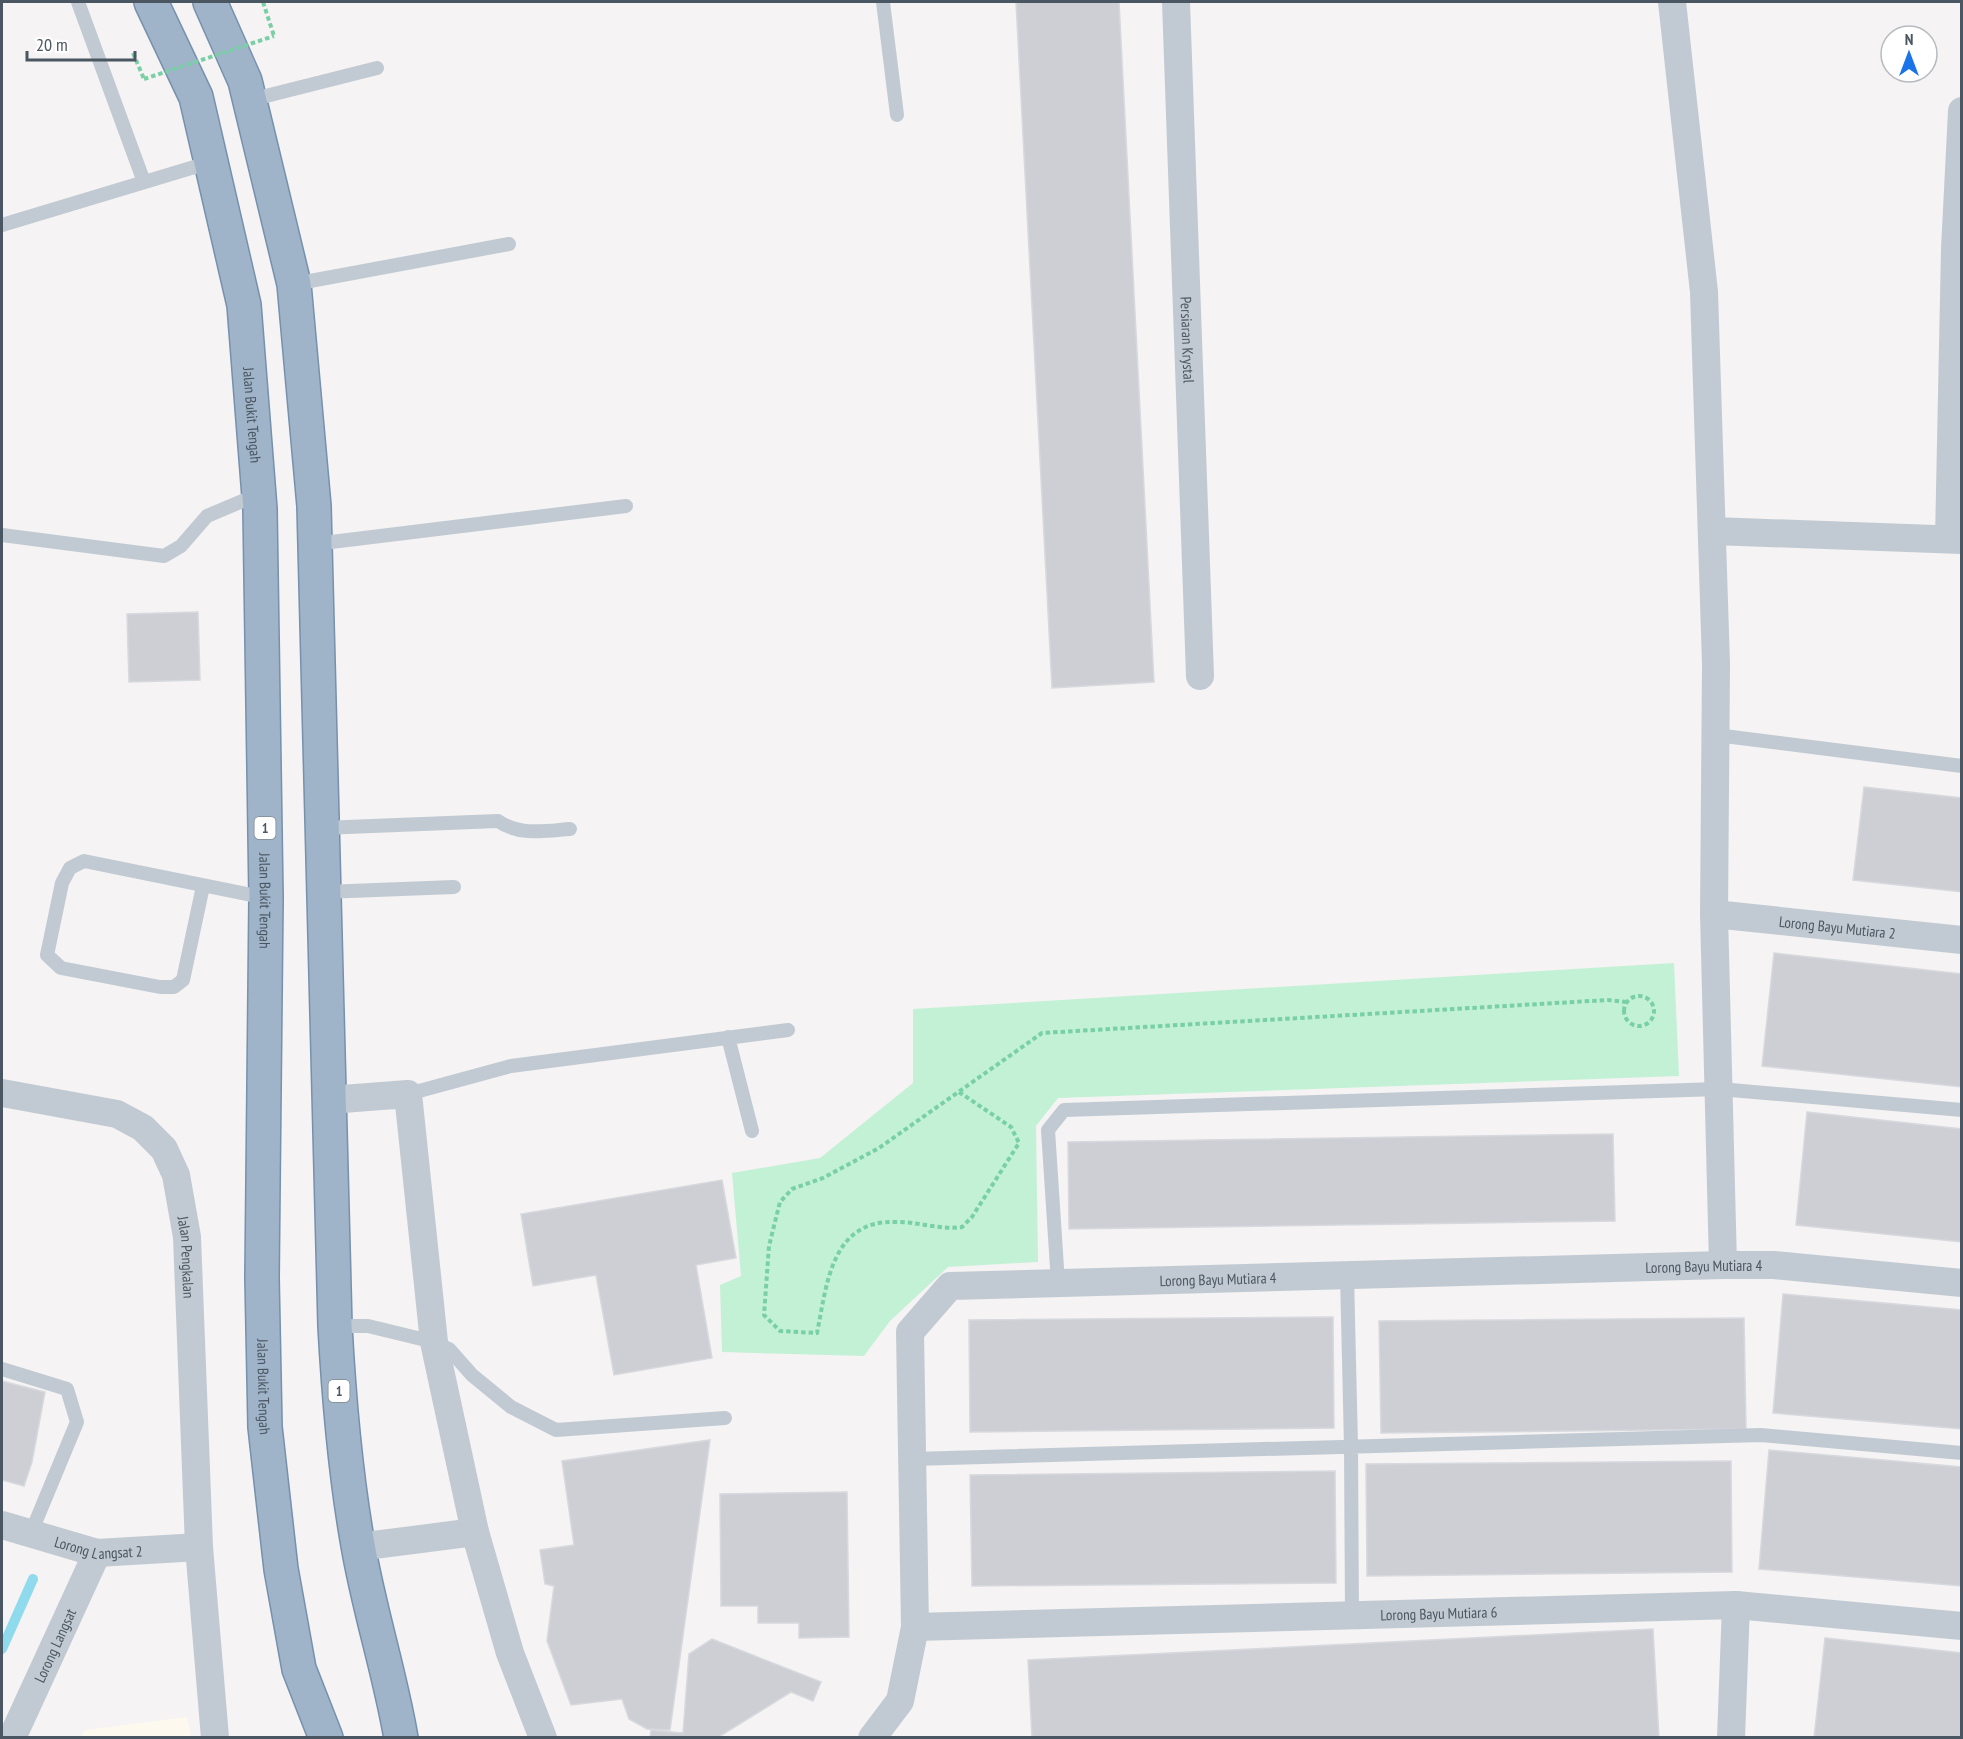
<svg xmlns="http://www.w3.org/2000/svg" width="1963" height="1739" font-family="'PT Sans Narrow',sans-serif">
	<rect width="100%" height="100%" fill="#f5f3f3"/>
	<path fill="#fdf9ef" d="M 187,1717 L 191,1737 L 81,1737 L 85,1730 Z"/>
	<path fill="#c3f1d5" d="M 1674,963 L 1679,1076 L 1058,1098 L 1036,1126 L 1038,1262 L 948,1267 L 890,1321 L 864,1356 L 722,1352 L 720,1285 L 741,1276 L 732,1173 L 820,1158 L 913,1083 L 913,1009 Z"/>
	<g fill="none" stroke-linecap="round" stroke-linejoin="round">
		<path stroke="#90daee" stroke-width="10" d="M 2,1649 L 33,1579"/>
	</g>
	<path fill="#cdcfd5" stroke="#d7d9de" stroke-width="1.5" d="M 1016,2 L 1119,2 L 1154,682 L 1052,688 Z
		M 198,612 L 200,680 L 129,682 L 127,614 Z
		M 1864,787 L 1962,798 L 1962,892 L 1853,880 Z
		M 1774,953 L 1962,974 L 1962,1087 L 1762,1066 Z
		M 1807,1112 L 1962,1129 L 1962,1242 L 1796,1225 Z
		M 1613,1134 L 1615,1221 L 1069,1229 L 1068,1142 Z
		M 722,1180 L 736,1258 L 696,1265 L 712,1358 L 614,1375 L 596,1275 L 533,1286 L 521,1214 Z
		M 1783,1294 L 1962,1310 L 1962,1429 L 1773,1413 Z
		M 1333,1317 L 1334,1428 L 970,1432 L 969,1320 Z
		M 1744,1318 L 1746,1429 L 1381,1433 L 1379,1321 Z
		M 2,1381 L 45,1392 L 32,1462 L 24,1486 L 2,1480 Z
		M 710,1440 L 670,1730 L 647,1729 L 629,1719 L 622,1699 L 571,1705 L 547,1641 L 554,1586 L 545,1584 L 540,1550 L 574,1545 L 562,1461 Z
		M 1769,1450 L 1962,1467 L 1962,1586 L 1759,1569 Z
		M 1731,1461 L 1732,1572 L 1367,1576 L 1366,1464 Z
		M 1335,1471 L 1336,1583 L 972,1586 L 970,1475 Z
		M 847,1492 L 849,1637 L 799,1638 L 799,1623 L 758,1623 L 758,1606 L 721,1606 L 720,1494 Z
		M 1653,1629 L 1659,1738 L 1032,1738 L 1028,1660 Z
		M 1825,1638 L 1962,1653 L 1962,1738 L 1814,1738 Z
		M 712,1639 L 821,1682 L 813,1701 L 791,1692 L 717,1738 L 650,1738 L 651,1730 L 683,1733 L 689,1654 Z"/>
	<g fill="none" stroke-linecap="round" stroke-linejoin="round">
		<defs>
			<g id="trunk">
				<path id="s8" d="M 151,2 L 196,97 L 244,305 L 260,509 L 266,898 L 262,1278 L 265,1427 L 281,1569 L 299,1669 L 326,1738"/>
				<path d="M 210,2 L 245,81 L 294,284 L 314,506 L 335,1326 C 339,1400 345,1472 358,1545 C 369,1610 390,1673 401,1738"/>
			</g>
		</defs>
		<use href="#trunk" stroke="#7690ad" stroke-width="36"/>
		<path stroke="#7ad0a6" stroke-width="4" stroke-dasharray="4.5 3" stroke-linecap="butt" d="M 263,2 L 274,36
			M 133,53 L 144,79
			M1624 1011a15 15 0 1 1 30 0a15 15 0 1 1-30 0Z
			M 959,1092 L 1011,1127 L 1019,1143 L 972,1217 L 962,1227 C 940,1230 919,1222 897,1222 C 831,1219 827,1284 817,1333 L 780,1331 L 764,1315 L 769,1246 L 780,1202 L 792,1189 L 823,1178 L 879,1148 L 1042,1033 L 1608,1000 L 1627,1002"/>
		<path stroke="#c1cad2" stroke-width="14" d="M 78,2 L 144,182
			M 883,2 L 897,115
			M 250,100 L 377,68
			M 2,225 L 211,162
			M 294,284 L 509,244
			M 2,535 L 164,556 L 181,546 L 207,516 L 259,494
			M 315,544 L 626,506
			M 1716,735 L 1962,766
			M 322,828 L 498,821 C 520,836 545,831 570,829
			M 203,886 L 183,980 L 174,987 L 160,987 L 61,968 L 47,955 L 62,883 L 70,868 L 84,861 L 266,898
			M 324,892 L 454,887
			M 728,1037 L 752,1131
			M 408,1094 L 511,1066 L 788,1030
			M 1347,1275 L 1351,1446 L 1352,1617
			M 1058,1283 L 1048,1130 L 1064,1110 L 1719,1089 L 1962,1110
			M 335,1326 L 368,1326 L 434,1342 L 449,1349 L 472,1375 L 511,1407 L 556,1430 L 725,1418
			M 2,1369 L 67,1389 L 77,1422 L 31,1533
			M 913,1459 L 1761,1435 L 1962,1453"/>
		<g stroke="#c1cad2" stroke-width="28">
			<path id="s1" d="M 1176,2 L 1200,676"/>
			<path d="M 1672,2 L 1704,292 L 1716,664 L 1714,914 L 1723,1265"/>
			<path d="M 1713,531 L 1962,540"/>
			<path d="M 1949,539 L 1955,249 L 1962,111"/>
			<path id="s2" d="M 1714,914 L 1962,940"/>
			<path id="s3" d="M 2,1093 L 117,1114 L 143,1128 L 164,1149 L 176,1175 L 187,1237 L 199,1547 L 215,1738"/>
			<path d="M 329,1100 L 408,1094 L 434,1342 L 475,1532 L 510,1653 L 543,1738"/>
			<path id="s4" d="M 2,1525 L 97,1553 L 199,1547"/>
			<path d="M 358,1547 L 475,1532"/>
			<path id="s5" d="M 915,1627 L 1736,1605 L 1962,1626"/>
			<path id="s6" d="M 12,1738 L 97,1553"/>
			<path id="s7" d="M 872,1738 L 900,1701 L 915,1627 L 910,1332 L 950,1286 L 1723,1265 L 1774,1265 L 1962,1283"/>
			<path d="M 1731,1738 L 1736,1605"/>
		</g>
		<use href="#trunk" stroke="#9fb4c9" stroke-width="33"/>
		<path stroke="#7ad0a6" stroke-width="4" stroke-dasharray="4.5 3" stroke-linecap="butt" d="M 144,79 L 274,36"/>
	</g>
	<g text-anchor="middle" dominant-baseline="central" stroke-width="5" stroke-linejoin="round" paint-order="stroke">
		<g fill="#fff" stroke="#808990" stroke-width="1.5">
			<rect x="254.5" y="817" width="21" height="22" rx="4.5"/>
			<rect x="328.5" y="1380" width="21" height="22" rx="4.5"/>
		</g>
		<g font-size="14" font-weight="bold" fill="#4a5661">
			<text x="265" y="828">1</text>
			<text x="339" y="1391">1</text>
		</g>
		<g font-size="15" fill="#4a5661" stroke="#fff">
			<text stroke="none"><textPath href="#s1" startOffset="338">Persiaran Krystal</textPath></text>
			<text stroke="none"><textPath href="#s8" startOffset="429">Jalan Bukit Tengah</textPath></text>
			<text stroke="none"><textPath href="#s8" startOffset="915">Jalan Bukit Tengah</textPath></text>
			<text stroke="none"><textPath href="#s2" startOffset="124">Lorong Bayu Mutiara 2</textPath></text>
			<text stroke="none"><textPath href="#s3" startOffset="288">Jalan Pengkalan</textPath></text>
			<text stroke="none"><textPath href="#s7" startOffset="1232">Lorong Bayu Mutiara 4</textPath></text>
			<text stroke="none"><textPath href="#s7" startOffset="746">Lorong Bayu Mutiara 4</textPath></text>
			<text stroke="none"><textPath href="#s8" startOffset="1401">Jalan Bukit Tengah</textPath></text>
			<text stroke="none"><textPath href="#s4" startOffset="100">Lorong Langsat 2</textPath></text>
			<text stroke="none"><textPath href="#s5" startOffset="524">Lorong Bayu Mutiara 6</textPath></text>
			<text stroke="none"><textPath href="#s6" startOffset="102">Lorong Langsat</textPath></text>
		</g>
	</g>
	<rect width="1963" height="1739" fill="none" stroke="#4a5661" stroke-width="6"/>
	<g transform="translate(1909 54)"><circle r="28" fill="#ffffff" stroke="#b7bbc0" stroke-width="1.5"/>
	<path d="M0-4.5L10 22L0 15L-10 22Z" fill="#1a73e8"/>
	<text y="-9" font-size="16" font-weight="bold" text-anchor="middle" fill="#4a5661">N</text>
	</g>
	<path d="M27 51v9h108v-9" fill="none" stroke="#4a5661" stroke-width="3"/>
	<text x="36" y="51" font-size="18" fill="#4a5661" stroke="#ffffff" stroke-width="4.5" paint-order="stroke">20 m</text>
</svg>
